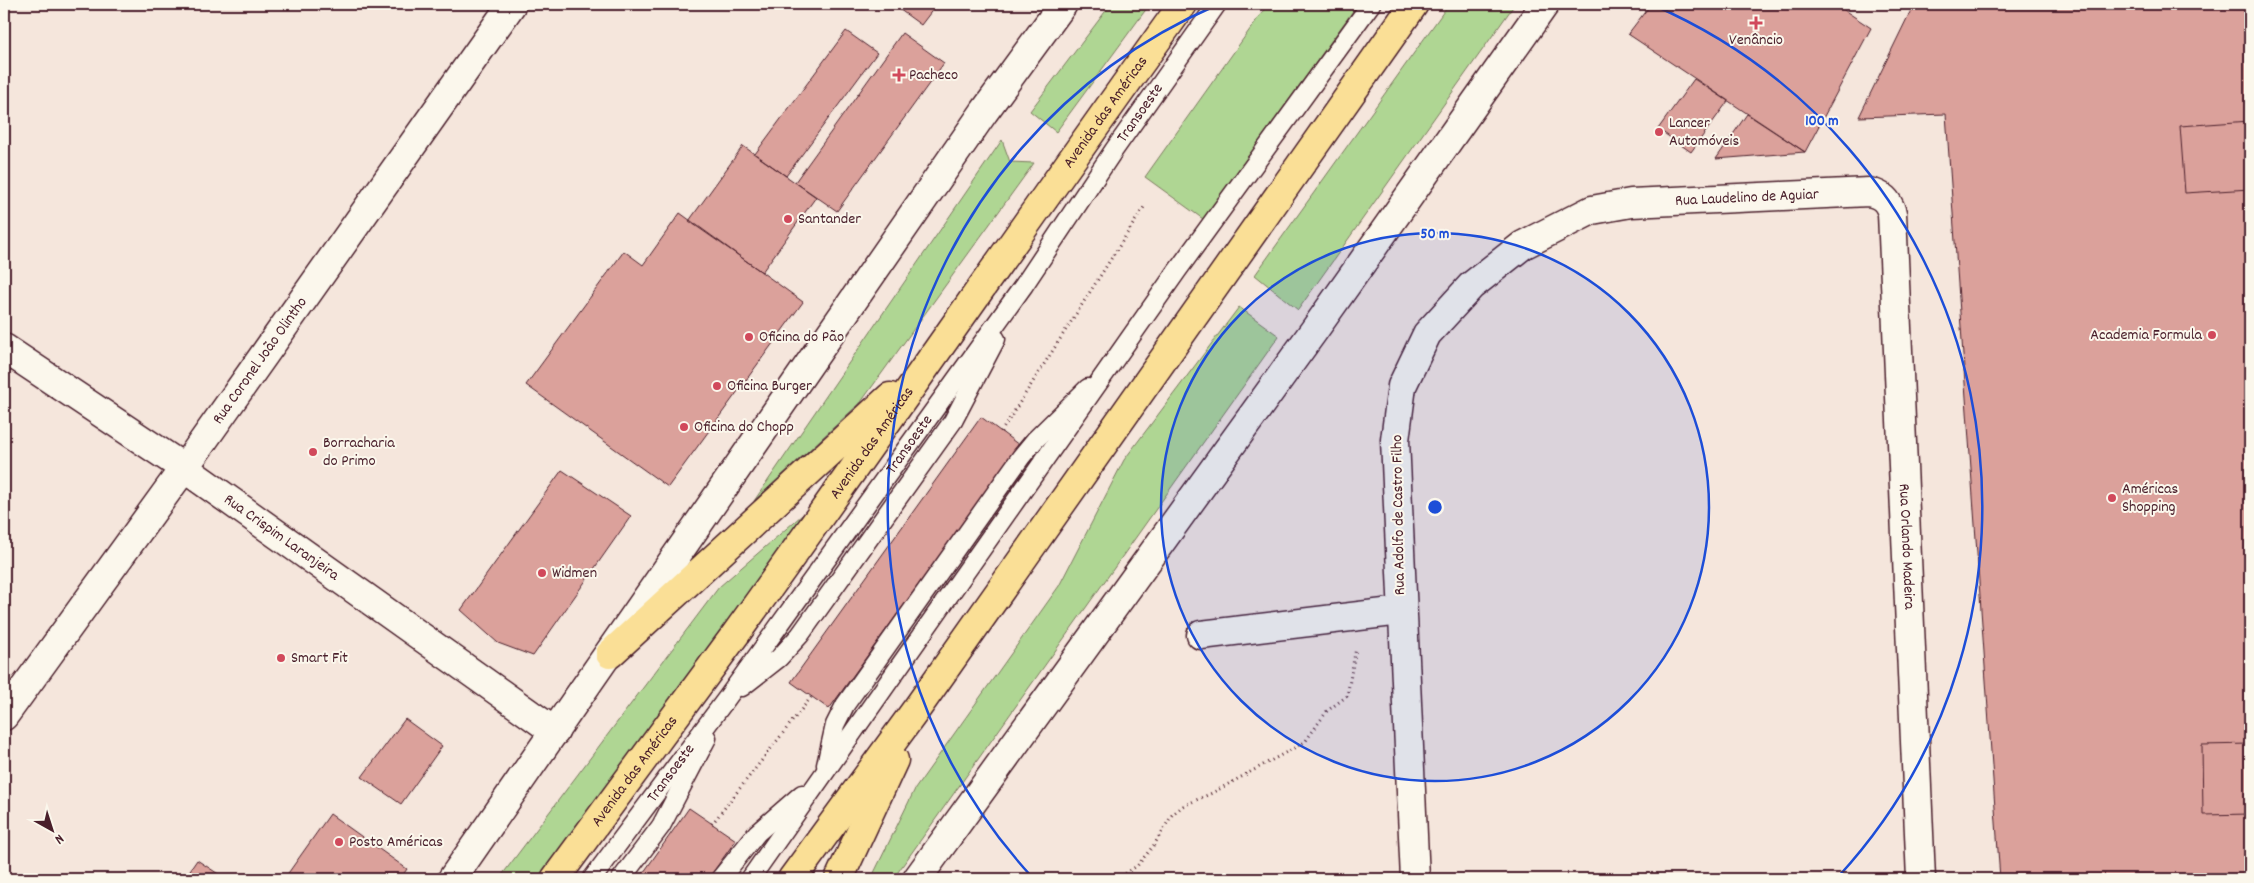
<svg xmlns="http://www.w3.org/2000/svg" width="2254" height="883" font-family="Dekko,sans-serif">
	<rect width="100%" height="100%" fill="#f5e6dc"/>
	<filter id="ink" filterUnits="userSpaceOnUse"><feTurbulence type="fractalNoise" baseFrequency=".02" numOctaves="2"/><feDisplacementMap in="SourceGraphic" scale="10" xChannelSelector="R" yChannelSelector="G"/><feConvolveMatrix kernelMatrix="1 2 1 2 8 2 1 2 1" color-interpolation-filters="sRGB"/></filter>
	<g filter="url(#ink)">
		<path fill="#afd693" stroke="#7c7a5f" d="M 1111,4 L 1150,4 L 1056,132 L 1030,111 Z
			M 1268,4 L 1358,4 L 1203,219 L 1145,177 Z
			M 1449,4 L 1515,4 L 1298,310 L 1255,275 Z
			M 1002,140 L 1010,162 L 1034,163 L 861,402 L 754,501 Z
			M 1239,307 L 1279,336 L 893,879 L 871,879 L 915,789 L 1059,586 L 1124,460 Z
			M 809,509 L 540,879 L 499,879 L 719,587 Z"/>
		<path fill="#dba19b" stroke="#4a1f2b" d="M 892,4 L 937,4 L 921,25 Z
			M 1651,4 L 1835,4 L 1871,28 L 1805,152 L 1628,34 Z
			M 1914,4 L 2250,4 L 2250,879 L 2000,879 L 1946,114 L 1859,117 Z
			M 846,31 L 877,53 L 786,176 L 755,154 Z
			M 902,33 L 944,63 L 837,211 L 795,182 Z
			M 1694,79 L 1728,101 L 1691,152 L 1658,129 Z
			M 1747,114 L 1805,152 L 1716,159 Z
			M 2250,121 L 2250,189 L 2185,193 L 2180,126 Z
			M 743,146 L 816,197 L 762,272 L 689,221 Z
			M 680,213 L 803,302 L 668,487 L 526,385 L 624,251 L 643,265 Z
			M 981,417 L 1019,445 L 829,709 L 791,682 Z
			M 562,470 L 631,516 L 533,656 L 498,643 L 461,610 Z
			M 405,719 L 442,746 L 401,804 L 362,777 Z
			M 2250,744 L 2250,814 L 2203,815 L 2202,745 Z
			M 689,808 L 736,840 L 708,879 L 639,879 Z
			M 330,814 L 407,869 L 400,879 L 284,879 Z
			M 197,860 L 226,879 L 184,879 Z"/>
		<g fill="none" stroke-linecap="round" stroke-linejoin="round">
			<defs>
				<g id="lane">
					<path d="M 742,687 L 779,658 L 800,635 L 953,421 L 996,339"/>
					<path d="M 826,765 L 835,725 L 845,705 L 1021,457 L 1035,440 L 1088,388"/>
					<path id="s1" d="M 592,879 L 727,698 L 1024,285 L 1114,150 L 1217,4"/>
					<path d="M 621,879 L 661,826 L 707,738"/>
					<path d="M 720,879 L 757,833 L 802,794"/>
					<path d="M 750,879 L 1177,271 L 1371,4"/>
				</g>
				<g id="street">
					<path id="s2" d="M 4,348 L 184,468 L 555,732"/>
					<path d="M 1201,635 L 1401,611"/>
					<path id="s3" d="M 4,716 L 184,468 L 512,4"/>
					<path id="s4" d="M 1415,879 L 1395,440 L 1402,386 L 1427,334 L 1471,286 L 1523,245 L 1592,210 L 1631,203 L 1869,192 C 1882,195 1888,200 1892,213 L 1921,879"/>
				</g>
				<path id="secondary" d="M 452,879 L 984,112 L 1063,4
					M 917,879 L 1313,332 L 1545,4"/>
				<g id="highway">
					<path d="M 610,654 L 890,397"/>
					<path id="s5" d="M 555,879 C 615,798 675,717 735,635 C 886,426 1032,213 1183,4"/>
					<path d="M 792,879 L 918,707 L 1414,4"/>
					<path d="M 839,879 L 894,760"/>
				</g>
			</defs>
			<use href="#lane" stroke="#4a1f2b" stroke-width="21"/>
			<use href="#street" stroke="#4a1f2b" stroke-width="31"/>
			<use href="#secondary" stroke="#4a1f2b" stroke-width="31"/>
			<use href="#highway" stroke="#4a1f2b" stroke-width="31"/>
			<path stroke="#4a1f2b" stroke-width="3" stroke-dasharray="1 4" stroke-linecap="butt" d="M 1001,432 L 1144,207
				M 712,824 L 812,696
				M 1117,879 L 1137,866 L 1154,845 L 1172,815 L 1183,806 L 1212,793 L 1305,742 L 1327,711 L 1347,696 L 1356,648"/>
			<use href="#lane" stroke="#fbf7ec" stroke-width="18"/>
			<use href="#street" stroke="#fbf7ec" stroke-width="28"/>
			<use href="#secondary" stroke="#fbf7ec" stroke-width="28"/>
			<use href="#highway" stroke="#fadf96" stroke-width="28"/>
		</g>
	</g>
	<circle cx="1435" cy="507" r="274" fill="#1d4ed8" fill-opacity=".12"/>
	<g fill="none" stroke="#1d4ed8" stroke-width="2.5">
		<circle cx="1435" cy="507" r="274"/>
		<path d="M1032 877A547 547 0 0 1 1217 5M1653 5A547 547 0 0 1 1838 877"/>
	</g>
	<g fill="#d1495b" stroke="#fbf7ec" stroke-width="2">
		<path d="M1753.5 15.5h5v5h5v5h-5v5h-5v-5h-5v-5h5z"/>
		<path d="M896.5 67.5h5v5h5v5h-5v5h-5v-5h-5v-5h5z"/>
		<circle cx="1659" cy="132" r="5"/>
		<circle cx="788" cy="219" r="5"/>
		<circle cx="2212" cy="335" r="5"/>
		<circle cx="749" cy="337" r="5"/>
		<circle cx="717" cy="386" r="5"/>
		<circle cx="684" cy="427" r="5"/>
		<circle cx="313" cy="452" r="5"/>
		<circle cx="2112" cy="498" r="5"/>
		<circle cx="542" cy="573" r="5"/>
		<circle cx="281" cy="658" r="5"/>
		<circle cx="339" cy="842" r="5"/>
	</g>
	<g text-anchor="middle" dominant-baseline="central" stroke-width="4" stroke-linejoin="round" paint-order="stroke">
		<g font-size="16" fill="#4a1f2b" stroke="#fbf7ec" text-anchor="start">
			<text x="1756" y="40" text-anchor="middle">Venâncio</text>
			<text x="909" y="75">Pacheco</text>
			<text x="1669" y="123">Lancer<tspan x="1669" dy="18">Automóveis</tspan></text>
			<text x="798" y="219">Santander</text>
			<text x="2202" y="335" text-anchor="end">Academia Formula</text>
			<text x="759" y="337">Oficina do Pão</text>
			<text x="727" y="386">Oficina Burger</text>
			<text x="694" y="427">Oficina do Chopp</text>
			<text x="323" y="443">Borracharia<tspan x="323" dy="18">do Primo</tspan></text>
			<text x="2122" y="489">Américas<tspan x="2122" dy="18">Shopping</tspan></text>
			<text x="552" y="573">Widmen</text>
			<text x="291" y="658">Smart Fit</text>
			<text x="349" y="842">Posto Américas</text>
		</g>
		<g font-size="16" fill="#4a1f2b" stroke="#fbf7ec">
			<text stroke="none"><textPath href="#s5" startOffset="944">Avenida das Américas</textPath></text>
			<text stroke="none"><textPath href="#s1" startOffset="942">Transoeste</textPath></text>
			<text stroke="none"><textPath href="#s4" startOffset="916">Rua Laudelino de Aguiar</textPath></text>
			<text stroke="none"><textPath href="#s3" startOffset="438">Rua Coronel João Olintho</textPath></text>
			<text stroke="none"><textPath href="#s5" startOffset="539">Avenida das Américas</textPath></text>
			<text stroke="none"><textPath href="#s1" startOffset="538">Transoeste</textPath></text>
			<text transform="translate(1399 515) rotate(-91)">Rua Adolfo de Castro Filho</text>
			<text stroke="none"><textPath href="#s2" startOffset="336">Rua Crispim Laranjeira</textPath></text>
			<text stroke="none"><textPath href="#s4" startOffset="1405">Rua Orlando Madeira</textPath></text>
			<text stroke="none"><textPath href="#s5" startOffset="134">Avenida das Américas</textPath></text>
			<text stroke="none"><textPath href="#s1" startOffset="132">Transoeste</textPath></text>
		</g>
	</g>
	<circle cx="1435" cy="507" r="8" fill="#1d4ed8" stroke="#fbf7ec" stroke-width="2.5"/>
	<g font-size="15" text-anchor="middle" font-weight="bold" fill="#1d4ed8" stroke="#fbf7ec" stroke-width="4" stroke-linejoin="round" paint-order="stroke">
		<text x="1822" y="125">100 m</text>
		<text x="1435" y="238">50 m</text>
	</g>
	<rect width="2254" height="883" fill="none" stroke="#fbf7ec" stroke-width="20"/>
	<rect x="10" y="10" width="2234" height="863" fill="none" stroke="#4a1f2b" stroke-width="2" filter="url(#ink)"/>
	<g transform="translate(52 830) rotate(141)" stroke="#fbf7ec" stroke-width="4" paint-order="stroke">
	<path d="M0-4L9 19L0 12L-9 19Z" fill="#4a1f2b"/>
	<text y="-8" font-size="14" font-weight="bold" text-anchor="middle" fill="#4a1f2b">N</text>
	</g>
</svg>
